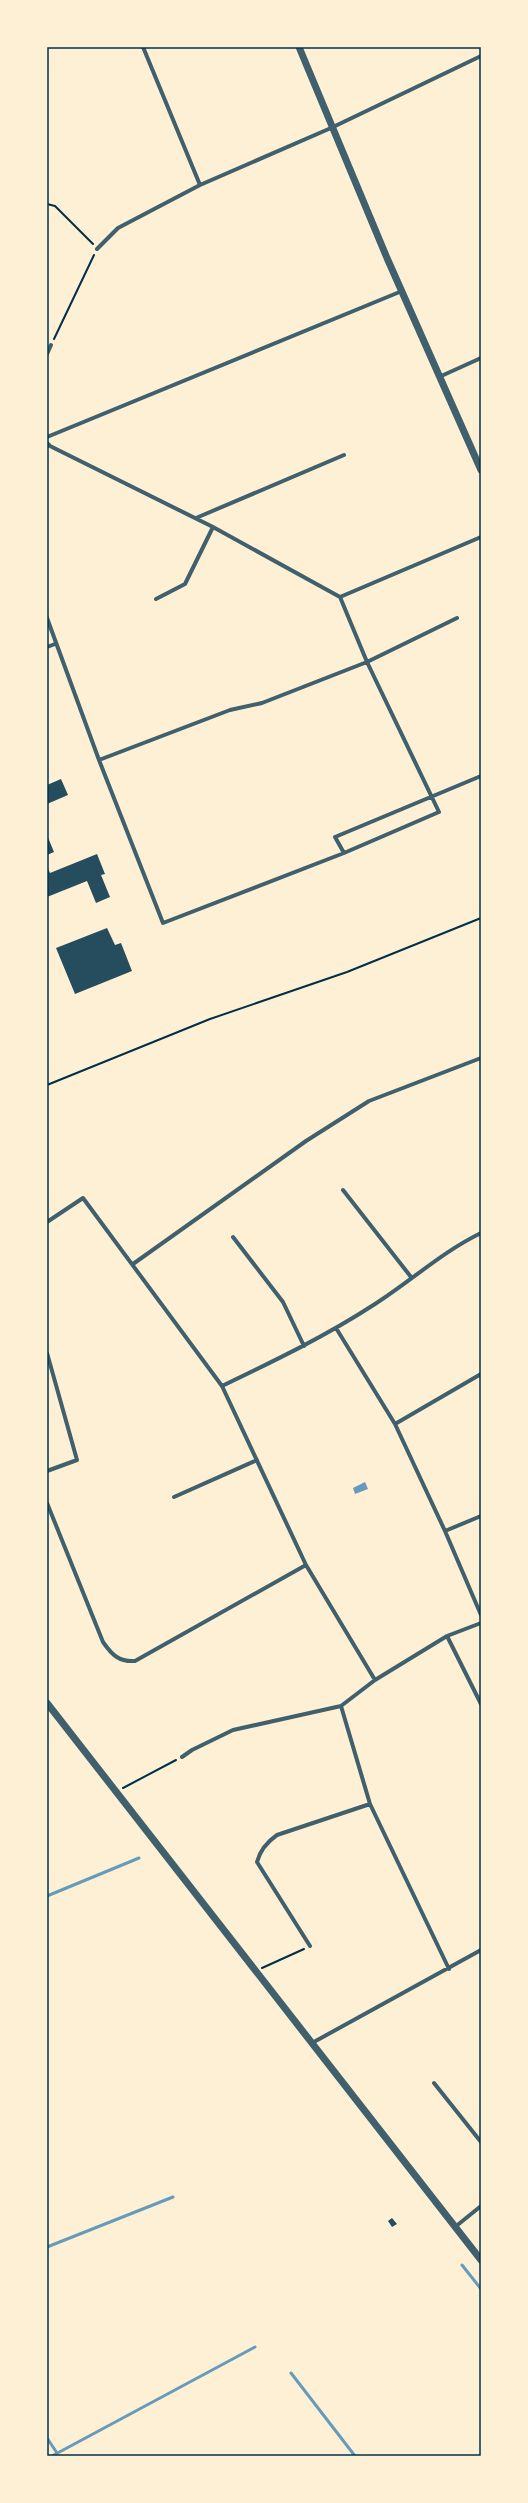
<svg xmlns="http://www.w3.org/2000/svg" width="528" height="2503" font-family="Bitter,serif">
	<rect width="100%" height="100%" fill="#fdf0d5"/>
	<path fill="#669bbc" d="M 365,1482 L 368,1489 L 355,1494 L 353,1488 Z"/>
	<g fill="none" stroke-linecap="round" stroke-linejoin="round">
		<path stroke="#669bbc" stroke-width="3" d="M 47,1896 L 139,1858
			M 47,2247 L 173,2197
			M 462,2265 L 481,2289
			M 291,2373 L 355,2456
			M 47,2438 L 57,2453
			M 52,2456 L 255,2347"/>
	</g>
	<path fill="#264d5e" d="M 61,779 L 68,795 L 47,804 L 47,785 Z
		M 47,835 L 54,852 L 47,855 Z
		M 97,854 L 105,874 L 101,875 L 110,897 L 96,903 L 87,881 L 47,897 L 47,866 L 50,873 Z
		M 107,928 L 115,945 L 121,943 L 132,971 L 75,994 L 56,948 Z
		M 392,2218 L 397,2224 L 392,2227 L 388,2221 Z"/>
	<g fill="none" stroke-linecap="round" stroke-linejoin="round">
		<path stroke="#003049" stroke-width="2" d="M 47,204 L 55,206 L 93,244
			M 54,339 L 94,255
			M 47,1085 L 210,1019 L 347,972 L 481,918
			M 123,1788 L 176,1760
			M 262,1968 L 304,1949"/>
		<path stroke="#3f606c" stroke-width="4" d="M 143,47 L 200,185
			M 97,249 L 118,228 L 200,185 L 331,128 L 481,56
			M 47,354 L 51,345
			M 439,377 L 481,358
			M 47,437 L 402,291
			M 47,443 L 50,446 L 213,527 L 340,597 L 481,537
			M 196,518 L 344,455
			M 156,599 L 185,584 L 213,527
			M 47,618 L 99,760 L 163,923 L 344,853 L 439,812 L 367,662 L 340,597
			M 47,647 L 55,644
			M 99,760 L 230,710 L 262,703 L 367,662 L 457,618
			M 344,853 L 335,837 L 481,776
			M 343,1190 L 411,1277
			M 47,1222 L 83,1198 L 222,1386 L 306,1565 L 375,1680
			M 233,1237 L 283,1302 L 304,1346
			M 133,1264 L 306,1141 L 369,1101 L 481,1058
			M 336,1328 L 395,1424 L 445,1531 L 481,1615
			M 47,1353 L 77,1460 L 47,1471
			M 222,1386 C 274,1361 326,1336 375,1304 C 411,1281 442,1252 481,1233
			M 395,1424 L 481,1374
			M 174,1497 L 257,1460
			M 47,1503 L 103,1642 C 112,1655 119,1662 135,1661 L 306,1565
			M 445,1531 L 481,1516
			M 447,1636 L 481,1704
			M 341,1706 L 370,1804 L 449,1969
			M 182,1757 L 192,1750 L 233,1730 L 341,1706 L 375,1680 L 447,1636 L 481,1623
			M 310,1946 L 257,1862 C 260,1850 267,1842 277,1835 L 370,1804
			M 312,2043 L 481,1950
			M 434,2083 L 481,2142
			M 455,2227 L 481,2206"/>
		<path stroke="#3f606c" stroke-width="7" d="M 299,47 L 387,258 L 481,470
			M 47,1703 L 481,2260"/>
	</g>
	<rect width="528" height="2503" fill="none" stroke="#fdf0d5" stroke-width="96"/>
	<rect x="48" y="48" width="432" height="2407" fill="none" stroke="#003049" stroke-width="1.5"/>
</svg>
